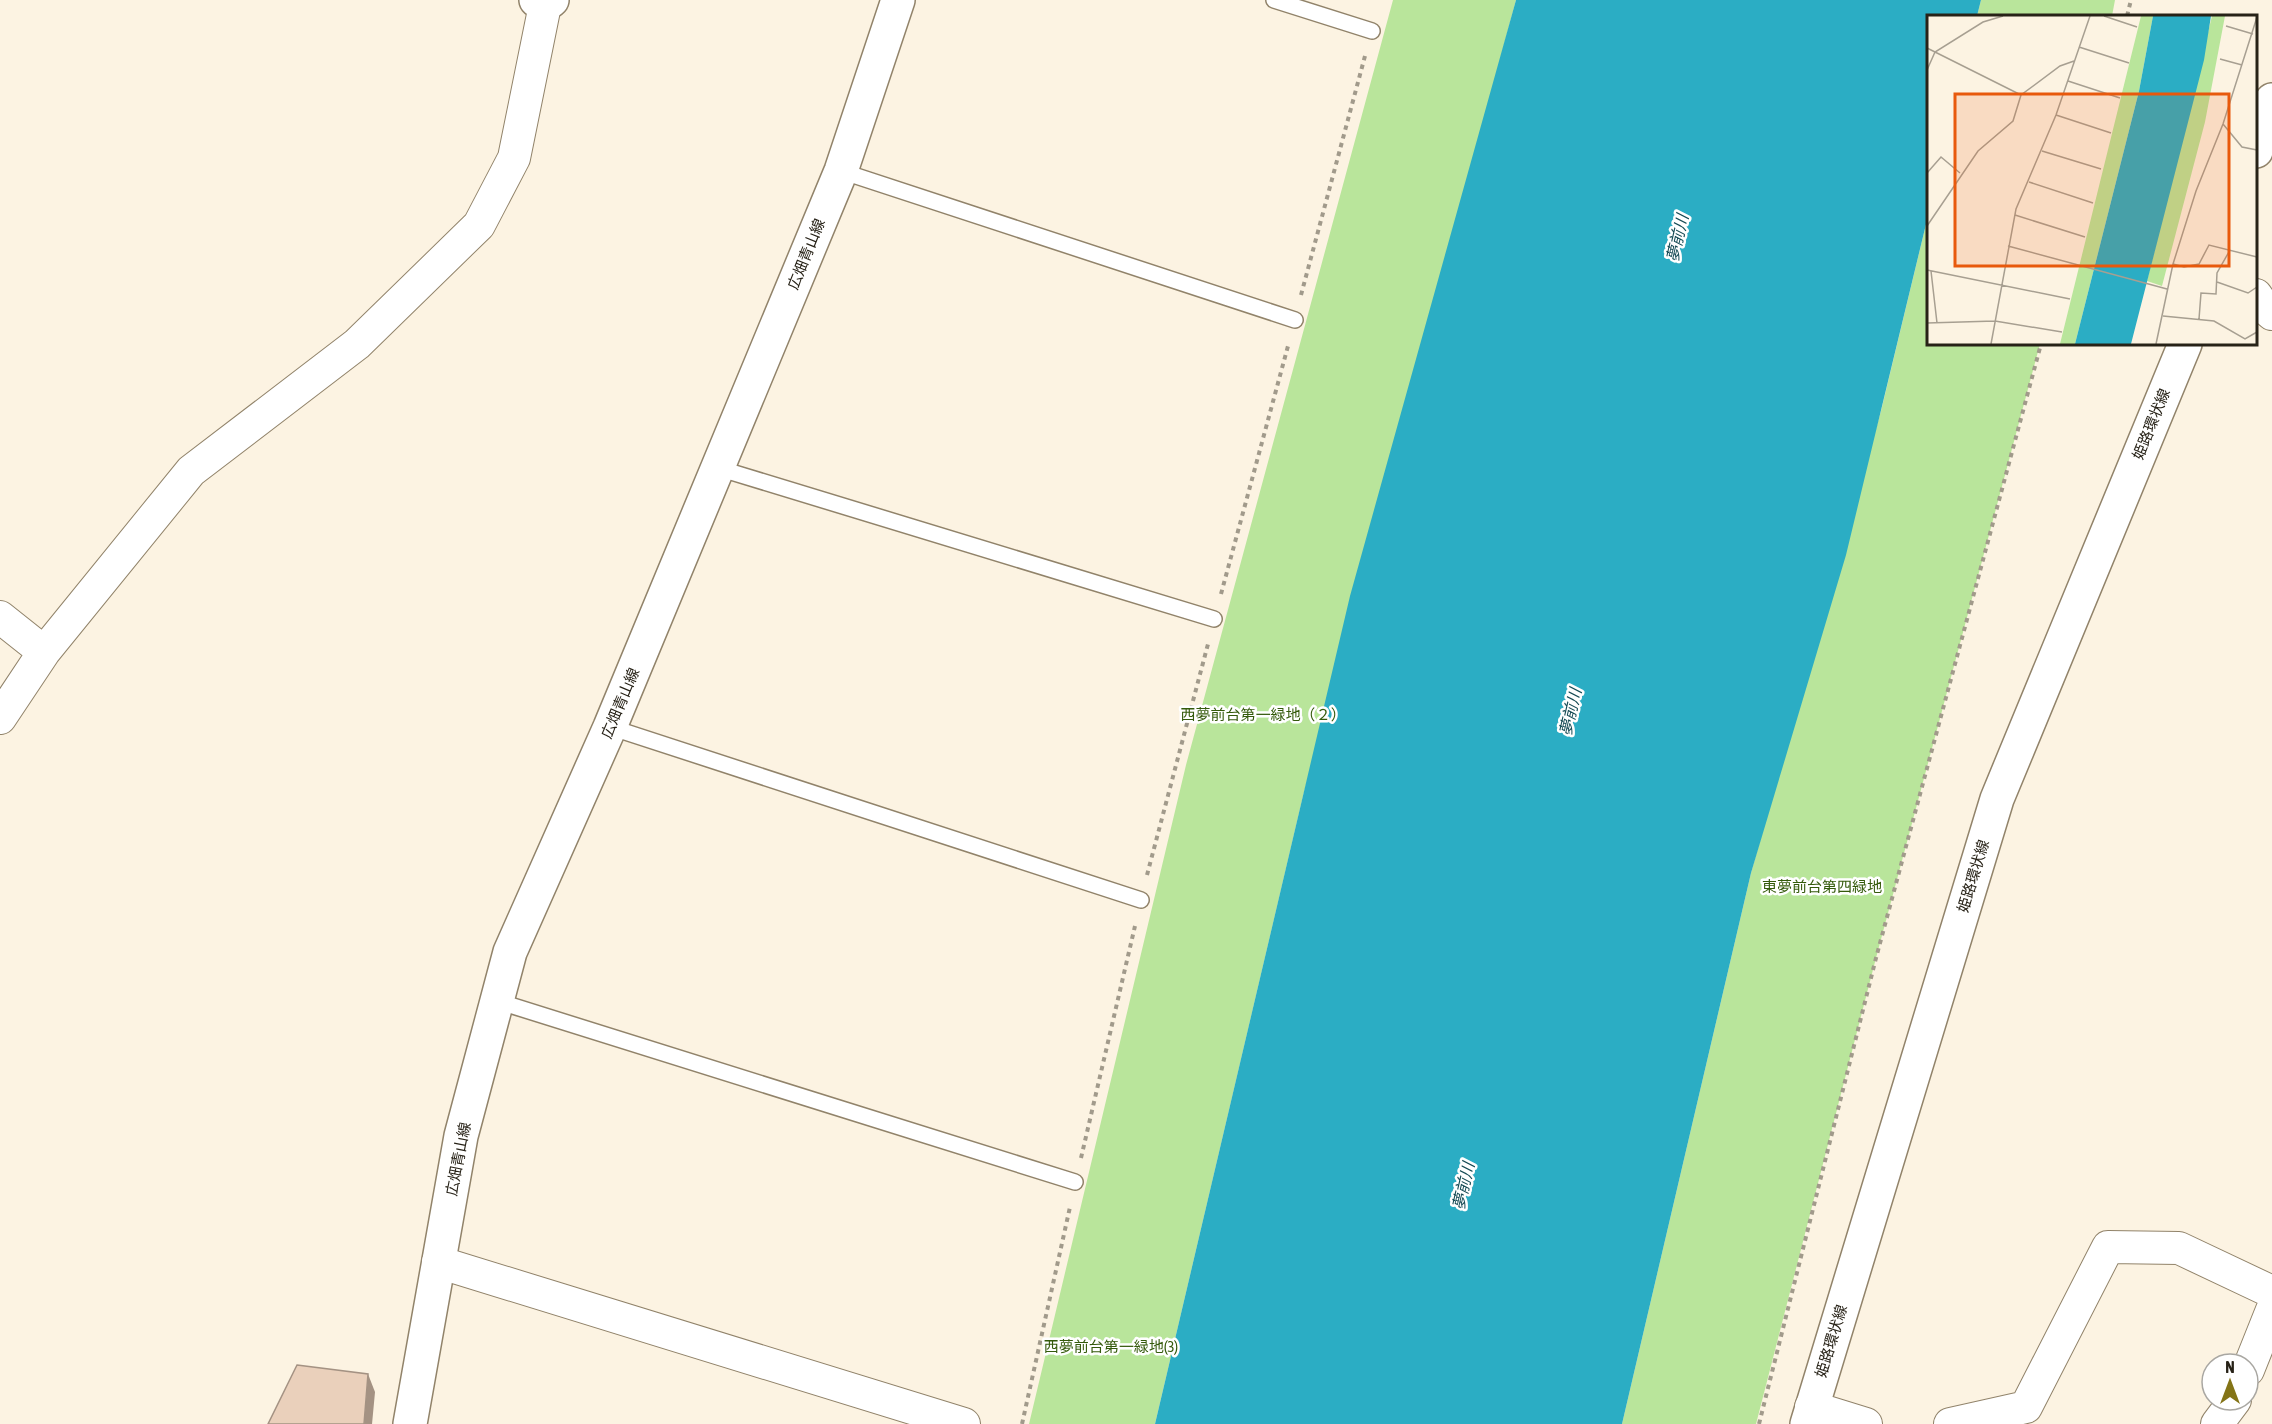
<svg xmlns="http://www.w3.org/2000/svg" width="2272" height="1424" font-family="'Asap Condensed','Noto Sans JP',sans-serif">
	<rect width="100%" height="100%" fill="#fcf3e2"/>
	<path fill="#b9e59b" d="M 1393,0 L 1516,0 L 1303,796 L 1155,1424 L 1029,1424 L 1186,765 Z
		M 1981,0 L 2115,0 L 2112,16 L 1977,16 Z
		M 1928,216 L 1928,344 L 2040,344 L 1876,958 L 1756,1424 L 1622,1424 L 1751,873 L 1881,411 Z"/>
	<path fill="#2badc4" d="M 1516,0 L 1981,0 L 1977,16 L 1928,16 L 1928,216 L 1846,555 L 1751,873 L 1622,1424 L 1155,1424 L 1350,596 Z"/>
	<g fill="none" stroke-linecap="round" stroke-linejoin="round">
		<defs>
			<path id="lane" d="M 1274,0 L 1372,31
				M 841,171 L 1295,320
				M 718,468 L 1214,619
				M 610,727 L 1141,900
				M 497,1001 L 1075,1182"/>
			<path id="street" d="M 2256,295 L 2265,308 L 2272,314
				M 0,617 L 44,652
				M 0,718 L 44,652 L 191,471 L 357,344 L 479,225 L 514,158 L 545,5
				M 438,1262 L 964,1424
				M 2248,1370 L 2272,1310
				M 1811,1407 L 1866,1424
				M 1950,1424 L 2026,1407 L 2108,1247 L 2179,1248 L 2272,1292
				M 2217,1424 L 2235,1400"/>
			<path id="secondary" d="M 536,0 L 545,5 L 552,0
				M 2256,151 L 2272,100
				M 410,1424 L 461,1136 L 510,952 L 610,727 L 841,171 L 898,0
				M 1807,1424 L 1997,799 L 2185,344"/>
		</defs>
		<use href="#lane" stroke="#91836a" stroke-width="18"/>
		<use href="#street" stroke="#91836a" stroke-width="34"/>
		<use href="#secondary" stroke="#91836a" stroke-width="36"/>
		<path stroke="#a19a8b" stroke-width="4" stroke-dasharray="4.5 4.5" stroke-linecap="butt" d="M 2127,16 L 2131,0
			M 1301,295 L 1365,56
			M 1221,594 L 1288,346
			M 1147,875 L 1208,644
			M 1081,1158 L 1135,926
			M 1022,1424 L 1070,1207
			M 1759,1424 L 1876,958 L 2041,344"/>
		<use href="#lane" stroke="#fff" stroke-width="15"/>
		<use href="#street" stroke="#fff" stroke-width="32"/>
		<use href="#secondary" stroke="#fff" stroke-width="33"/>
	</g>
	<path fill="#a49283" d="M 368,1374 L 375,1392 L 372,1424 L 364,1424 Z"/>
	<path fill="#ead0bb" stroke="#a49283" stroke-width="1.5" d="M 297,1365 L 368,1374 L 364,1424 L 268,1424 Z"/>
	<g text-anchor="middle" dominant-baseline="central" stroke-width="5" stroke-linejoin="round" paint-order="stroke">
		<g font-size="15" fill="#272217" stroke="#fff">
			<text transform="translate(806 254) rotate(-68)">広畑青山線</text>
			<text transform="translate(2151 424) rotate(-68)">姫路環状線</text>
			<text transform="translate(620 703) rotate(-67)">広畑青山線</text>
			<text transform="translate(1973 876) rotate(-73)">姫路環状線</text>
			<text transform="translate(458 1159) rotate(-79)">広畑青山線</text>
			<text transform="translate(1831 1341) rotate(-73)">姫路環状線</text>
		</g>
		<g font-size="15" fill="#345a0b" stroke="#fff">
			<text x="1263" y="714">西夢前台第一緑地（２）</text>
			<text x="1822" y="886">東夢前台第四緑地</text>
			<text x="1111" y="1346">西夢前台第一緑地(3)</text>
		</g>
		<g font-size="16" font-style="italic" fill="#154a54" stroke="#fff">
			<text transform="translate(1677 238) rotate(-77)">夢前川</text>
			<text transform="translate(1570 712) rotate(-77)">夢前川</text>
			<text transform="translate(1463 1186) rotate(-77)">夢前川</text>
		</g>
	</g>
	<g transform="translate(1927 15)">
		<rect width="330" height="330" fill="#fcf3e2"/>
		<path d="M 214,1 L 226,1 L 212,76 L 148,329 L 133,329 ZM 285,1 L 298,1 L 278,107 L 235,271 L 220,266 Z" fill="#b9e59b"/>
		<path d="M 226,1 L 284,1 L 277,45 L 204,329 L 148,329 L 212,76 Z" fill="#2badc4"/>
		<path fill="none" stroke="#a79f91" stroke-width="1.5" d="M 177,1 L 210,12M 299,11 L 326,19M 152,32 L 202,48M 0,33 L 94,80M 293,44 L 315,50M 0,55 L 8,37 L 56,7 L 76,1M 141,66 L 193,83M 129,100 L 184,118M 296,109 L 315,132 L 330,135M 115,136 L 174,154M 0,158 L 14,142 L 33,158M 102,167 L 166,188M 88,200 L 158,222M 0,211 L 51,136 L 86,106 L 94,80 L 133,51 L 147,46M 81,231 L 240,274M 246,249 L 257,252 L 272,249 L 282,230 L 330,242M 0,255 L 143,284M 4,256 L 10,308M 290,267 L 321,278 L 330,272M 236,301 L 287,306 L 318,324 L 330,317M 272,304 L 274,278 L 289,279 L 290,258 L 303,235M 0,308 L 68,306 L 135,317M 64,329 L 89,194 L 129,100 L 163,1M 229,329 L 246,249 L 269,176 L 296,109 L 330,2"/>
		<path fill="#e8590c" fill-opacity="0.15" stroke="#e8590c" stroke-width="3" d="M 28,79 L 302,79 L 302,251 L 28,251 Z"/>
		<rect width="330" height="330" fill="none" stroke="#272217" stroke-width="3"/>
	</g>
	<g transform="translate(2230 1382)"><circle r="28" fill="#ffffff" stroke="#a9a7a2" stroke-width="1.5"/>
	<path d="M0-4.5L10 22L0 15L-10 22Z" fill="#847417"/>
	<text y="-9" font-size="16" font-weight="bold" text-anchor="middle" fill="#272217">N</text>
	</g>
</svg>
